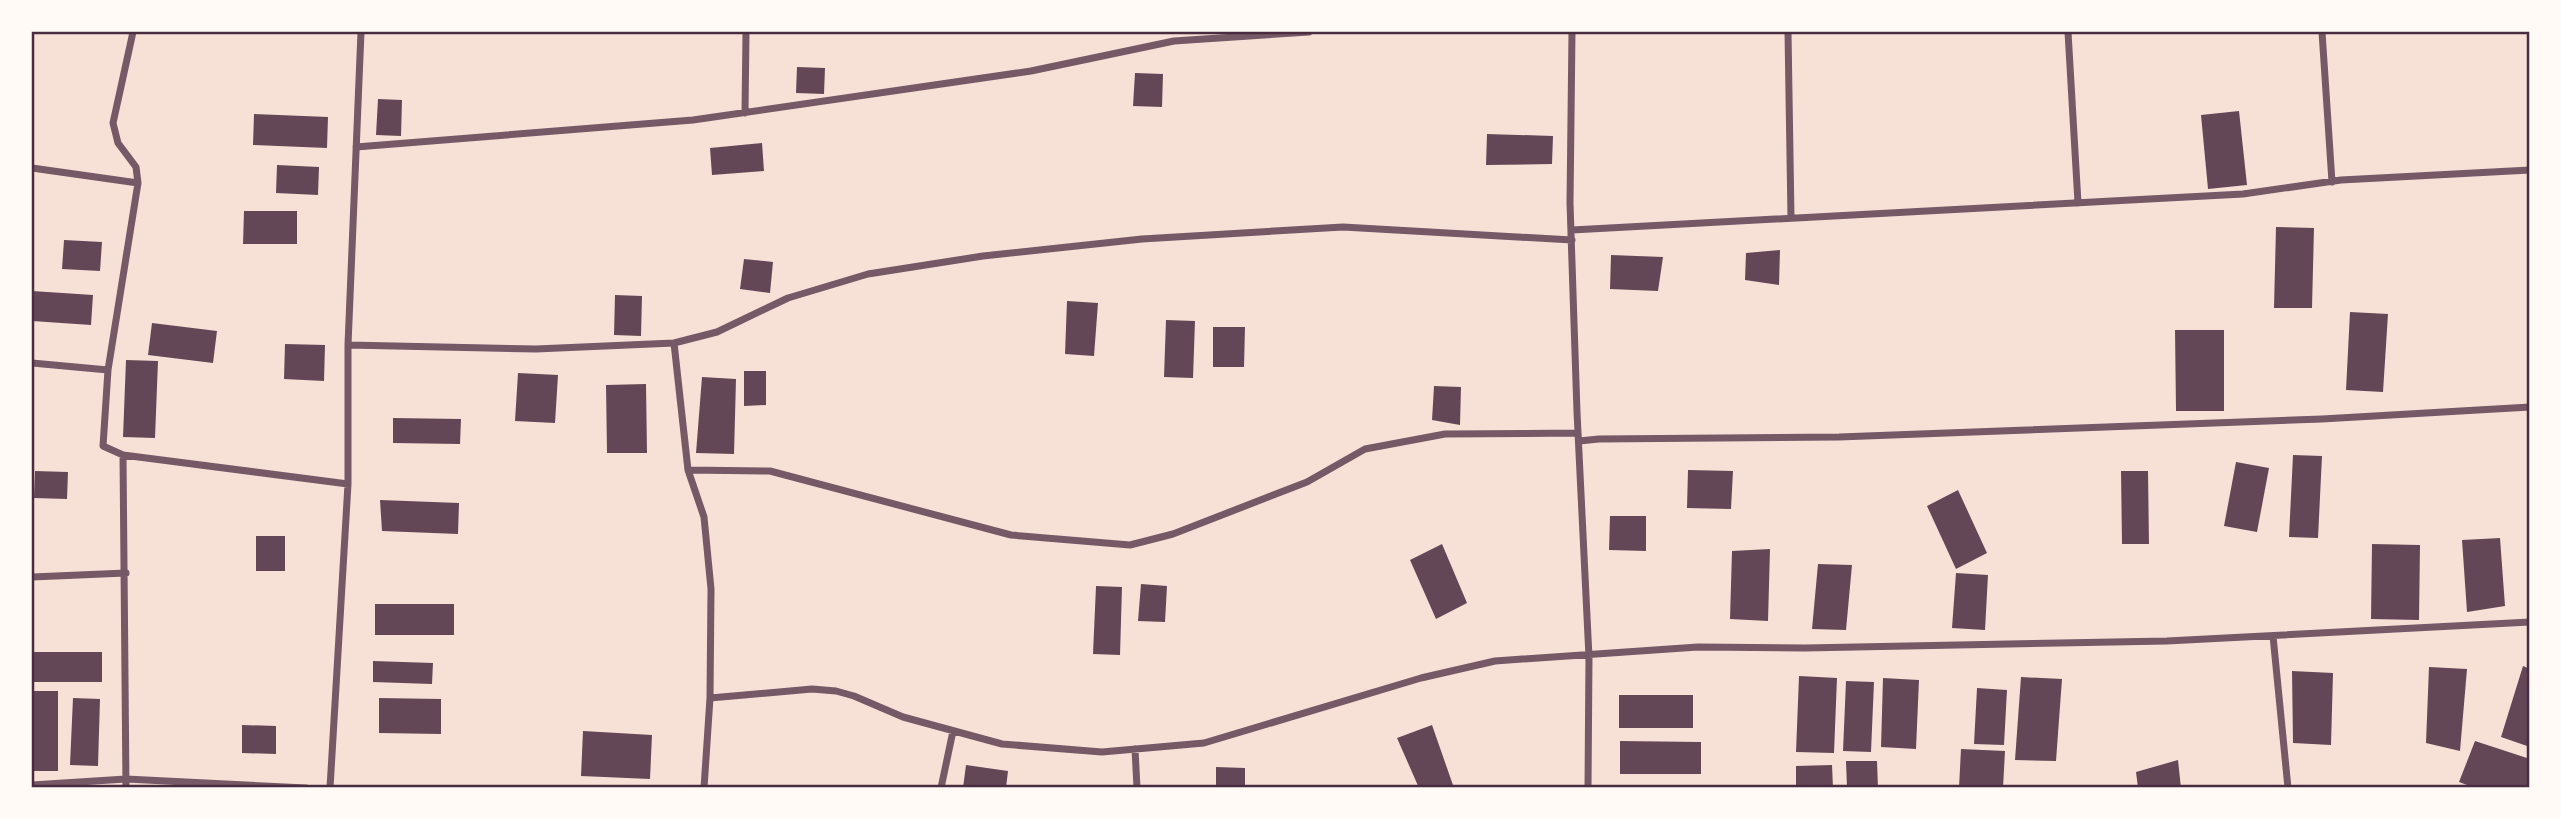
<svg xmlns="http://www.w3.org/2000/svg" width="2561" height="819" font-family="Arial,sans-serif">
	<rect width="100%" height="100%" fill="#f7e1d7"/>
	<!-- building -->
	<path fill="#644757" d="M797,67L825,68L824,94L796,93Z
		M1135,73L1163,74L1162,107L1133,106Z
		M378,99L402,100L401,136L376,135Z
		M2239,111L2247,185L2208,189L2201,115Z
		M254,114L328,117L327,148L253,145Z
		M1487,134L1553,136L1552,164L1486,165Z
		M762,143L764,171L712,175L710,148Z
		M277,165L319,167L318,195L276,193Z
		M244,211H297V244H243Z
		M2276,227L2314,228L2312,308H2274Z
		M64,240L102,242L100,271L62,269Z
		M1780,250L1779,285L1745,280L1746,253Z
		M1611,255L1663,257L1658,291L1610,289Z
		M744,259L773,262L770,293L740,289Z
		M32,291L93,295L91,325L32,321Z
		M615,295L642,296L641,336L614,335Z
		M1067,301L1098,303L1094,356L1065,354Z
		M2350,312L2388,314L2383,392L2346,390Z
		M1166,320L1195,321L1193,378L1164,377Z
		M152,323L217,331L213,363L148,355Z
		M1213,327H1245L1244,367H1213Z
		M2175,330H2224V411H2176Z
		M285,344L325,345L324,381L284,379Z
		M126,360L158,361L155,438L123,437Z
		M744,371H766V405L744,406Z
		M518,373L558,375L555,423L515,421Z
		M702,377L736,379L734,454L696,453Z
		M646,384L647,453H607L606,385Z
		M1434,386L1461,387L1460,425L1432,420Z
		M393,418L461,419L460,444L393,443Z
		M2293,455L2322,456L2318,538L2289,537Z
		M2236,462L2269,468L2257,532L2224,526Z
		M1688,470L1733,471L1731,509L1687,508Z
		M35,471L68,472L67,499L34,498Z
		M2121,471H2148L2149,544H2122Z
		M1958,490L1987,553L1956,569L1927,506Z
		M380,500L459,503L458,534L382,531Z
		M1610,516H1646V551L1609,550Z
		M256,536H285V571H256Z
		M2500,538L2505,606L2467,612L2462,540Z
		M1442,544L1467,603L1436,619L1410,560Z
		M2372,544L2420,545L2419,620L2371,619Z
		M1770,549L1768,621L1730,619L1732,551Z
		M1818,564L1852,565L1846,630L1812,629Z
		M1956,573L1988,575L1985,630L1952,628Z
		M1141,584L1167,586L1165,622L1138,621Z
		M1096,586L1122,587L1120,655L1093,654Z
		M375,604H454V635H375Z
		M32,652H102V682H32Z
		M373,661L433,663L432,684L373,682Z
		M2523,666L2530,669V747L2501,737Z
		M2429,667L2467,669L2460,751L2426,743Z
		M2292,671L2333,673L2331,745L2293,743Z
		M1799,676L1837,678L1834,753L1796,752Z
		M2021,677L2062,679L2056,761L2015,760Z
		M1883,678L1919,680L1916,749L1881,747Z
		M1846,681L1874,682L1871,752L1843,751Z
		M1977,688L2007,690L2004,745L1974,744Z
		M32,691H58V771H32Z
		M1619,695H1693V728H1619Z
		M73,698L100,699L98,766L70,765Z
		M379,698L441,699V734L379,733Z
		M242,725L276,726V754L242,753Z
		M1432,725L1454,788H1419L1397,738Z
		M583,731L652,735L650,779L581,776Z
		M1620,741L1701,742V774H1620Z
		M2475,741L2530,759V788H2475L2459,782Z
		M1961,749L2005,751L2003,788H1959Z
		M2178,760L2181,788H2138L2136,772Z
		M1846,761H1877L1878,788H1847Z
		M966,765L1008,771L1006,788H963Z
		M1832,765L1833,788H1796V766Z
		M1216,767L1245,768V788H1216Z"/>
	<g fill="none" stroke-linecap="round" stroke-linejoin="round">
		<!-- minor -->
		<path stroke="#755966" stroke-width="7" d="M1572,32L1570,203L1577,412L1589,657L1588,788
			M1788,32L1791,218
			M2068,32L2078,203
			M2322,32L2332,182
			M745,113L746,32
			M356,147L693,120L1031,71L1174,41L1309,32
			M32,168L138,183
			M1572,230L2243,194L2341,180L2530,170
			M674,343L688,470L704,517L711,589L710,698L704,788
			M348,345L536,349L674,343L717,332L788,298L868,274L983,256L1142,239L1343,227L1572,240
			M32,363L108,370L103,446L123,455L348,484
			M108,370L138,183L136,167L118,143L113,123L133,32
			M1579,441L1599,439L1839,437L2322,419L2530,407
			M123,455L126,788
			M688,470L770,471L1011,535L1130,545L1173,534L1307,482L1365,449L1445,434L1578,433
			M32,577L126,573
			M2273,636L2288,788
			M710,698L812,689L836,691L854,696L903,717L1002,744L1102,752L1204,743L1421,678L1495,661L1698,647L1805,648L2167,641L2530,622
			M1135,749L1137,788
			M32,785L126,779L306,788
			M330,788L348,484V345L361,32
			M941,788L953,731"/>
	</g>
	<!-- border -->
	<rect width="2561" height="819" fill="none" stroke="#fffaf5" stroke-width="66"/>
	<rect x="33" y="33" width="2495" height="753" fill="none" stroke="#4a2c40" stroke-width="2.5"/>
</svg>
